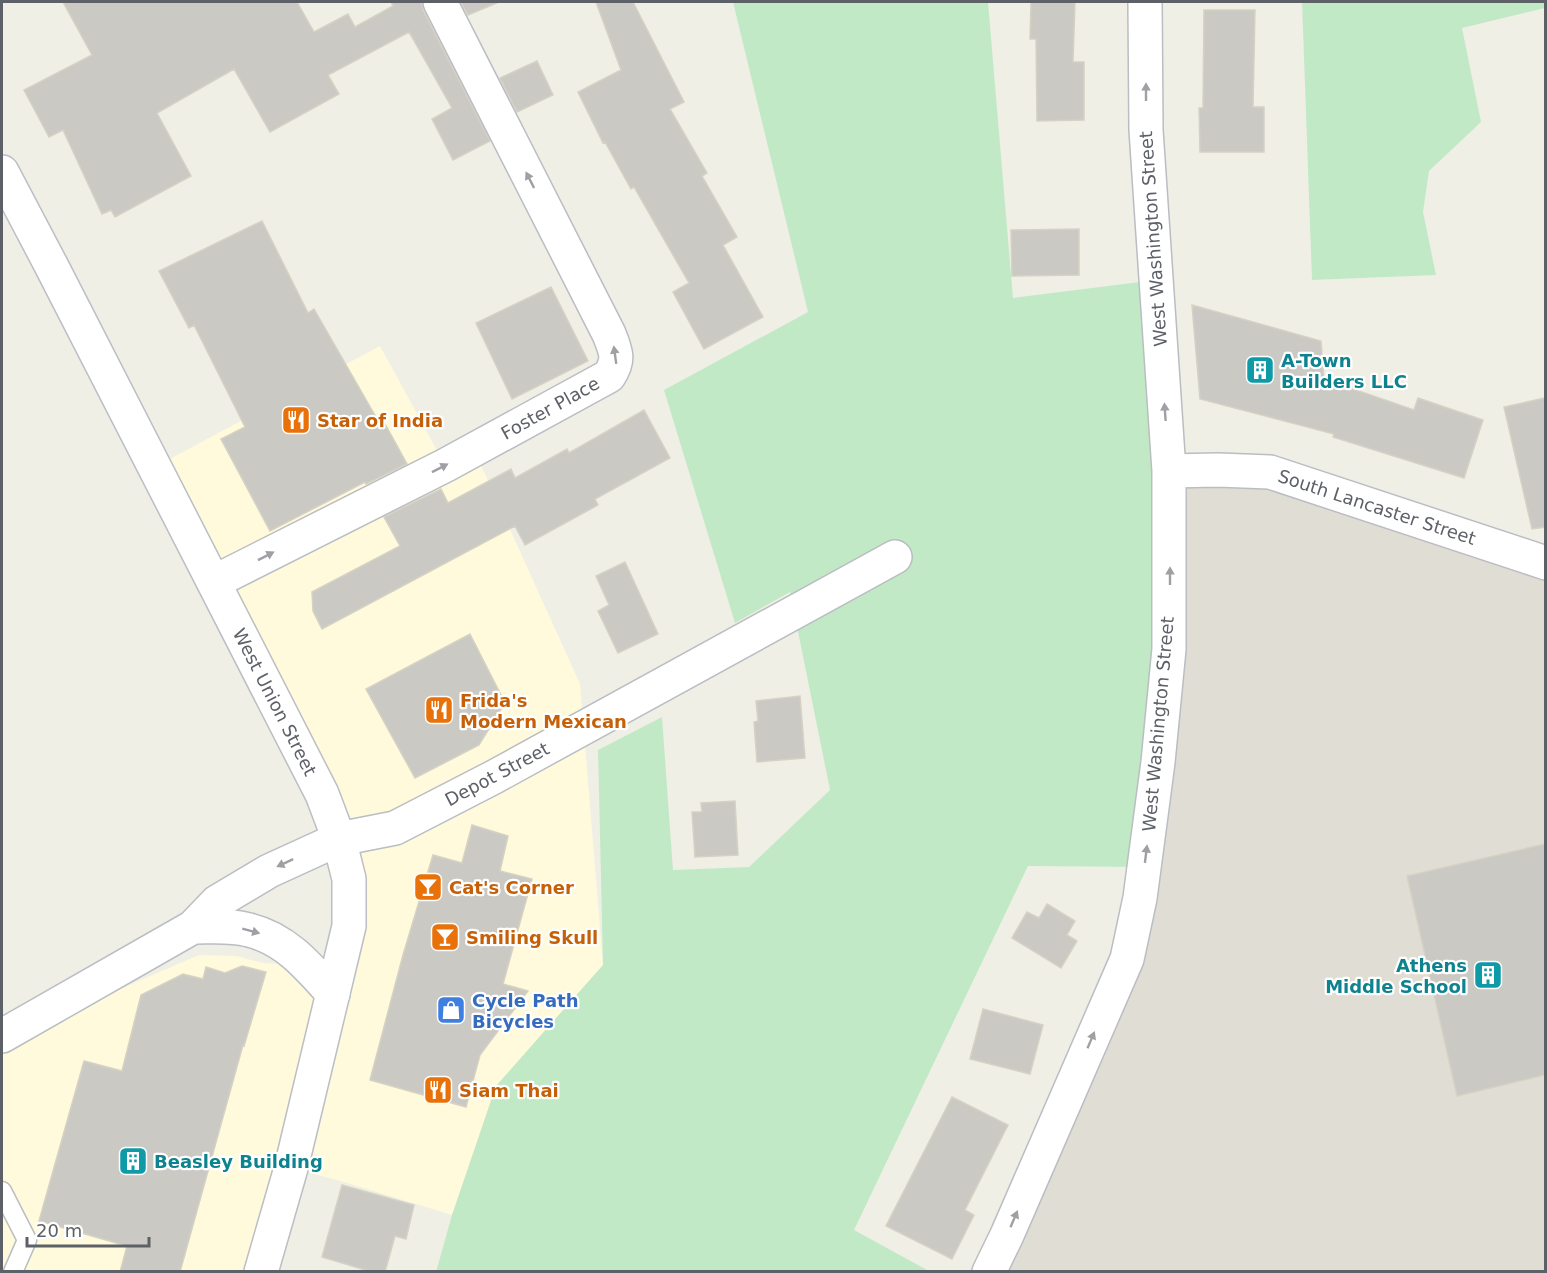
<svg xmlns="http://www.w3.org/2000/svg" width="1547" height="1273" font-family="'DejaVu Sans',sans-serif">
	<rect width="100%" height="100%" fill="#f0efe6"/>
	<!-- commercial -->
	<path fill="#fffadc" d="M380,346L445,465L474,450L580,684L603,965L496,1086L452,1215L341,1181L295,1169L255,1271H2V1040L199,955L236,956L263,963L329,967L339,839L155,467Z"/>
	<!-- education -->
	<path fill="#e0ded4" d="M1217,470L1545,563V1271L989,1272L1127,959L1169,471Z"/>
	<!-- green -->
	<path fill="#c2e9c6" d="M733,2H988L1013,298L1156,280L1169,471L1144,867L1028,866L854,1230L929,1271L436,1272L452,1215L496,1086L603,965L598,750L662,717L673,870L749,867L830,790L790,592L735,623L664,390L808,312Z
		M1302,2H1545V8L1462,28L1481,122L1429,171L1423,212L1436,275L1312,280Z"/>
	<!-- building -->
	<path fill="#cbc9c3" stroke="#d5d2c4" stroke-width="1.5" d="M63,2H297L314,32L348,14L355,27L393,6L391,2H421L423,10L490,141L453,160L432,119L452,108L409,32L328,75L339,94L270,132L234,69L157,113L191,176L115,217L111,210L102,214L63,130L49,137L24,90L92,55Z
		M461,2H499L468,15Z
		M596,2H633L684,102L670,109L707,173L702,176L737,237L723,245L763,317L704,349L673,292L689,283L634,187L631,189L605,142L603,143L578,92L621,70Z
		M1031,2H1075L1073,62H1084V120L1037,121L1036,39H1030Z
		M1204,10H1255L1253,107H1264V152H1200L1199,108H1203Z
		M537,61L553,95L517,112L500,78Z
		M262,221L308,313L314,309L380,424L384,422L407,464L366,484L365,482L270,531L221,439L245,427L194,325L189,328L159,271Z
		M1079,229V275L1012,276L1011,230Z
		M551,287L588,361L512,399L476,323Z
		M1192,305L1321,341L1324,379L1414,410L1418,398L1483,420L1464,478L1333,437L1334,434L1200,399Z
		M1545,398V527L1532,529L1504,407Z
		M644,410L670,458L595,499L598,505L525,545L515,526L322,629L313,611L312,592L400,546L384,517L441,489L448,503L511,469L515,478L567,449L569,453Z
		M625,562L658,634L618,653L598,611L609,605L596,576Z
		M470,634L505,703L479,745L415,778L366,689Z
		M800,696L805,758L757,762L754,722L758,721L756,701Z
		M735,801L738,855L695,857L692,812H702L701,803Z
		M472,825L508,836L500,871L532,879L503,984L528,991L480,1055L466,1107L370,1080L403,955L433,855L462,863Z
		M1545,844V1075L1457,1096L1407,876Z
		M1047,904L1075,921L1067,935L1077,941L1061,968L1012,938L1027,912L1039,918Z
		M242,966L266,972L244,1046L243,1045L180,1272H120L127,1246L39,1221L84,1061L122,1071L141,995L183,974L203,979L206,967L225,973Z
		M983,1009L1043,1025L1030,1074L970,1059Z
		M952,1097L1008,1125L965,1210L974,1215L952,1259L886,1226Z
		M342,1185L414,1205L406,1239L395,1236L385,1272H372L322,1257Z"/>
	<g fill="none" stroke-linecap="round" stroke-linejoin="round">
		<!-- lane casing -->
		<g stroke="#babdc2" stroke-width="21">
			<path id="lane" d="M2,1191L27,1240L13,1272"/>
		</g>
		<!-- street casing -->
		<g stroke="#babdc2" stroke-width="36">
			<path id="street" d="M1169,471L1218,470L1270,472L1546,563
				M214,582L446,465L609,376C620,359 616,352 609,334L440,2
				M193,927C211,927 231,925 249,930C286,939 309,967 333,994
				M2,1036L193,927L217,902L269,871L339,839L395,828L494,777L895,557
				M989,1272L1007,1235L1127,959L1140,898L1158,762L1169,649V471L1146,130L1145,2"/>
		</g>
		<!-- secondary casing -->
		<g stroke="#bbbec4" stroke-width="36">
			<path id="secondary" d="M2,172L52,267L322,794L339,839L349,879V926L291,1168L261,1272"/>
		</g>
		<!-- lane -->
		<use href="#lane" stroke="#fff" stroke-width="18"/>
		<!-- street -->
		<use href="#street" stroke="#fff" stroke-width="33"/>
		<!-- secondary -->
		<use href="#secondary" stroke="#fff" stroke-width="33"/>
	</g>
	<!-- one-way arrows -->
	<defs><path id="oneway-solid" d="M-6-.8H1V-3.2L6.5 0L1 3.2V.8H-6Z" transform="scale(1.5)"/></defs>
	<g fill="#9ea0a4">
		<use href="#oneway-solid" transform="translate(1146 92) rotate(-90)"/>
		<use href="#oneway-solid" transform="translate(530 180) rotate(-117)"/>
		<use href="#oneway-solid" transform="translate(615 355) rotate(-98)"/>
		<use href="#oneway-solid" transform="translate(1165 412) rotate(-94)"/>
		<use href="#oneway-solid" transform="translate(440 468) rotate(-27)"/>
		<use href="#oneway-solid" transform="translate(266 556) rotate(-27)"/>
		<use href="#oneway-solid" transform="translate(1170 576) rotate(-90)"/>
		<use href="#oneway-solid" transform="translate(1146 854) rotate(-83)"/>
		<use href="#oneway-solid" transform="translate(285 863) rotate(155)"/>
		<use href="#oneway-solid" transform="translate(251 931) rotate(15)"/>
		<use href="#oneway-solid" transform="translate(1091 1040) rotate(-67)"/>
		<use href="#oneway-solid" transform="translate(1014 1219) rotate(-67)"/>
	</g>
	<!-- icons -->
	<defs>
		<g id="building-square" transform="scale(1.5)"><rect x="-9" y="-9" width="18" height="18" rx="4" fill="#0f9aa8" stroke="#fff"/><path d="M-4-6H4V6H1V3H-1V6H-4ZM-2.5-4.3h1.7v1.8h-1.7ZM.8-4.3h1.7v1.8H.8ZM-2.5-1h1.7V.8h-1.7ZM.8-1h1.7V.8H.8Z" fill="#fff"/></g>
		<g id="restaurant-square" transform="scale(1.5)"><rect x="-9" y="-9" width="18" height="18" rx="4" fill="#e8710a" stroke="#fff"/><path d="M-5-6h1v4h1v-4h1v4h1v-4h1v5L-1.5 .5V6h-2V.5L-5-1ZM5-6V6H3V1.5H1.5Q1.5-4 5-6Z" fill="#fff"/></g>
		<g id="bar-square" transform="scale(1.5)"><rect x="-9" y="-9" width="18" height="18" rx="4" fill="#e8710a" stroke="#fff"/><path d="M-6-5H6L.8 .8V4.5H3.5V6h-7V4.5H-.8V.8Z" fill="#fff"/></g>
		<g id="shop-square" transform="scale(1.5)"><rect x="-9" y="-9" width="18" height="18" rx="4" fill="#3f7fe0" stroke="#fff"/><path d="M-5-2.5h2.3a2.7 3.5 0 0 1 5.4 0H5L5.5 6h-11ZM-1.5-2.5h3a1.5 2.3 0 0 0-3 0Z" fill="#fff"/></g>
	</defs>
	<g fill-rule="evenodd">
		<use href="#building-square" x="1260" y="370"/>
		<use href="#restaurant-square" x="296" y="420"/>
		<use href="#restaurant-square" x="439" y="710"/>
		<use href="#bar-square" x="428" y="887"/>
		<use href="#bar-square" x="445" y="937"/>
		<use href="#building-square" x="1488" y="975"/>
		<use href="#shop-square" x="451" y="1010"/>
		<use href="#restaurant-square" x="438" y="1090"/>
		<use href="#building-square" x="133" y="1161"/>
	</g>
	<g text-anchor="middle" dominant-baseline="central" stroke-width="4.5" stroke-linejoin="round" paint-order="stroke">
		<!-- street labels -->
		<g font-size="18" fill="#5d6167" stroke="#fff">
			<text transform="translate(1153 239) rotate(-94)">West Washington Street</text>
			<text transform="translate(550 408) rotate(-29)">Foster Place</text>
			<text transform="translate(1377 507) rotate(18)">South Lancaster Street</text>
			<text transform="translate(275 702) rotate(63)">West Union Street</text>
			<text transform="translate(1158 724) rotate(-85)">West Washington Street</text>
			<text transform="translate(497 774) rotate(-28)">Depot Street</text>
		</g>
		<!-- culture labels -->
		<g font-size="18" font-weight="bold" fill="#0d838f" stroke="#fff" text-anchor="start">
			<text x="1281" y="360">A-Town<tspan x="1281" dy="21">Builders LLC</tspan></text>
			<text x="1467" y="965" text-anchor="end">Athens<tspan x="1467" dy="21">Middle School</tspan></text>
			<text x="154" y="1161">Beasley Building</text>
		</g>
		<!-- food labels -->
		<g font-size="18" font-weight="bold" fill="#c56008" stroke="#fff" text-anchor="start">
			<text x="317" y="420">Star of India</text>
			<text x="460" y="700">Frida's<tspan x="460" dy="21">Modern Mexican</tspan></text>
			<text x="449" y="887">Cat's Corner</text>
			<text x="466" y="937">Smiling Skull</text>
			<text x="459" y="1090">Siam Thai</text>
		</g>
		<!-- shop labels -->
		<g font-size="18" font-weight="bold" fill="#366cbe" stroke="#fff" text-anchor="start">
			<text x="472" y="1000">Cycle Path<tspan x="472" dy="21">Bicycles</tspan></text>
		</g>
	</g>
	<!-- border -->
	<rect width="1547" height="1273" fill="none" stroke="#5d6167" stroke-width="6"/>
	<!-- scale -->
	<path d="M27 1237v9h122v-9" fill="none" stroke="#5d6167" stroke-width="3"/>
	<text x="36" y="1237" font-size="18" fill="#5d6167" stroke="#ffffff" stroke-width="4.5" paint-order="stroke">20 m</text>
</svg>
